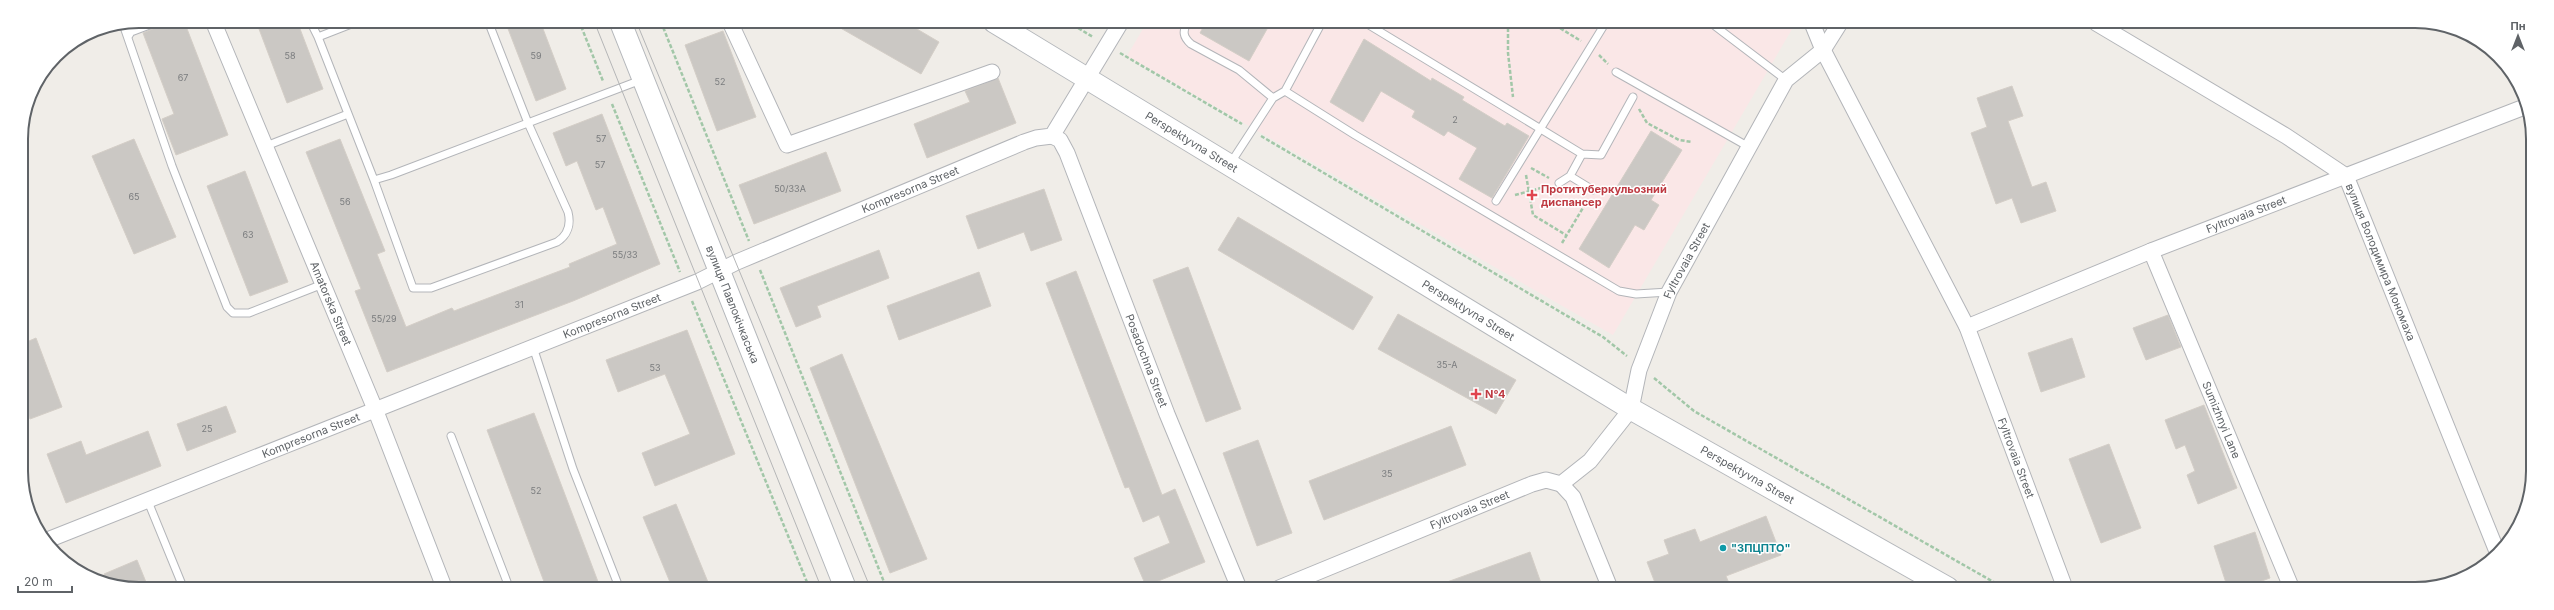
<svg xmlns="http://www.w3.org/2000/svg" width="2554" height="610" font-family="Inter,sans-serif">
	<rect width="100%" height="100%" fill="#f0ede8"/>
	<!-- medical -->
	<path fill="#fae7e7" d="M1147,22L1794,23L1795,24L1613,335L1127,56Z"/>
	<!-- building -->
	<path fill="#cbc8c4" stroke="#d4cec7" d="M165,21H184L228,135L176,155L162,119L174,114L143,33L162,25Z
		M256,21H297L323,89L287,103Z
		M505,21H540L566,89L536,101Z
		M830,22H905L939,42L921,74Z
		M1206,22H1271L1249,61L1200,33Z
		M723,31L756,117L717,131L685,45Z
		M1364,39L1431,81L1432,78L1464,97L1462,100L1505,126L1507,123L1529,136L1492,198L1459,179L1477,148L1448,131L1444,136L1412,117L1415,111L1381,91L1363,122L1330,102Z
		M998,78L1016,123L927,158L914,124L970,102L965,91Z
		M2012,86L2023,116L2008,121L2032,187L2046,182L2056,211L2021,223L2012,198L1996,204L1971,133L1987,127L1977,98Z
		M602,114L660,264L573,301L387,372L355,291L361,289L306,152L340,139L385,251L377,254L406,327L452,308L454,311L570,267L569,264L617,244L603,207L596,210L577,161L566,166L553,133Z
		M1651,131L1682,150L1651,200L1659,205L1644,230L1635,225L1609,268L1579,249Z
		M134,139L176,237L134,254L92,156Z
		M826,152L841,191L754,224L739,185Z
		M245,171L288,282L250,296L207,186Z
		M1044,189L1062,240L1031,251L1024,232L978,249L966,216Z
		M1238,217L1373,297L1353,330L1218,250Z
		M879,250L889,278L817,306L821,317L796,327L780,288Z
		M1188,267L1241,409L1206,422L1153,280Z
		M1076,271L1162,495L1175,489L1205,562L1146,586L1134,558L1170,543L1159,515L1143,522L1129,487L1125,488L1046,283Z
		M979,272L991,306L899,340L887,306Z
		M1398,314L1516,380L1496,414L1378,349Z
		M2168,315L2181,347L2146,360L2133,328Z
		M687,330L735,454L655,486L642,453L690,434L665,374L618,392L606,360Z
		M36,338L62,407L30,419L23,400L22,344Z
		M2072,338L2085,377L2041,392L2028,353Z
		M842,354L927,559L890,573L810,368Z
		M2204,405L2237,488L2198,504L2187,475L2195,471L2185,445L2176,449L2165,420Z
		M226,406L236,432L187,451L177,424Z
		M534,413L586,550L600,587H546L487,430Z
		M1451,426L1466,465L1324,520L1309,481Z
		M148,431L161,466L66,503L47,454L81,441L86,455Z
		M1258,440L1292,533L1257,546L1223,453Z
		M2109,444L2141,528L2101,543L2069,459Z
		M676,504L710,587H672L643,517Z
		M1766,516L1781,555L1726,576L1731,588H1657L1647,562L1669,554L1664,540L1695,529L1700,542Z
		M2255,532L2270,578L2239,589H2228L2214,546Z
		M1530,552L1541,583L1528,588H1437L1436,586Z
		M137,560L148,587H116L108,584L104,574Z"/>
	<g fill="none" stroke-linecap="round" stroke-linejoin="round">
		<!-- lane casing -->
		<g stroke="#b3b5b9" stroke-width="9">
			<path id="lane" d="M310,21L318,37
				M359,21L318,37L374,180
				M488,21L528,123L568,212C571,224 568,235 557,242L431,288H413L374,180L391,175L641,80
				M1188,22C1182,31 1183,37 1191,44L1239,70L1273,98
				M1364,22L1582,154L1601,155L1633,97
				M1711,23L1786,80
				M123,24L172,166L227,307L233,313H249L323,284
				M128,37L131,32L160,21
				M1616,72L1749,147
				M1285,91L1322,22
				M266,146L348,114
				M1230,164L1273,98L1285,91L1355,135L1619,291L1636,294L1669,292
				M1570,176L1593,190
				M1559,183L1570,176L1582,154
				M1496,201L1606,22
				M533,347L573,469L619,587
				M451,436L509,587
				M147,499L183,587"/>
		</g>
		<!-- street casing -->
		<g stroke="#b3b5b9" stroke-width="17">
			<g id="street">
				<path id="s1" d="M213,21L375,409L444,587"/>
				<path d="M730,22L787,145L992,72"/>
				<path d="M1812,23L1823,50"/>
				<path id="s2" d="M2096,23L2286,136L2346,176L2498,554"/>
				<path d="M1823,50L1840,23"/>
				<path id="s3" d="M1052,136L1060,140L1067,153L1167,414L1239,588"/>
				<path id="s4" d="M2151,251L2292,589"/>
				<path id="s5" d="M1967,327L2151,251L2527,106"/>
				<path d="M1561,484L1573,497L1610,588"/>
				<path id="s6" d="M45,541L697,282L737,262L1024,142L1036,138L1052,136L1121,22"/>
				<path id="s7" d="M1279,588L1532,484L1546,480L1561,484L1590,461L1631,409L1639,370L1669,292L1786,80L1823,50L1967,327L2065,588"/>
			</g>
		</g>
		<!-- secondary casing -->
		<g stroke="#b4b7bb" stroke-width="23">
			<g id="secondary">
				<path id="s8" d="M620,21L845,587"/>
				<path id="s9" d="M994,22L1631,409L1948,588"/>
			</g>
		</g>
		<!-- path -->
		<path stroke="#a2c7a8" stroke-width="2.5" stroke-dasharray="4 2" stroke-linecap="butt" d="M579,21L603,81
			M661,22L749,241
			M1068,22L1093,37
			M1508,22V53L1513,97
			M1550,22L1581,41
			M1120,53L1242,124
			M1599,55L1608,64
			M612,104L680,272
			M1639,109L1647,123L1679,140L1692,142
			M1261,136L1603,337L1627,356
			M1531,168L1549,178
			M1526,175L1533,215L1566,235
			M1515,195L1548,186
			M1562,243L1587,201
			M760,270L886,587
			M692,301L809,587
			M1654,378L1694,411L2004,588"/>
		<!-- lane -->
		<use href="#lane" stroke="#fff" stroke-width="7"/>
		<!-- street -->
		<use href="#street" stroke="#fff" stroke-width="15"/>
		<!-- secondary -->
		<use href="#secondary" stroke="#fff" stroke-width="21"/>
		<!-- tram -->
		<path stroke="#b5b6b7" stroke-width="1" d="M594,21L821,587
			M636,21L870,587"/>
	</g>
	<!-- markers -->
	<g fill="#e0444e" stroke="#fff" stroke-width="1.5">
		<path d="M1530 189h4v4h4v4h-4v4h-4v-4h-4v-4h4z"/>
		<path d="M1474 388h4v4h4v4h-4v4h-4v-4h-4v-4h4z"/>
	</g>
	<circle fill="#0f9aa8" stroke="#fff" stroke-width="1.5" cx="1723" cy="548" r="4"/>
	<g text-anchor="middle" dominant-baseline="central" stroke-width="3" stroke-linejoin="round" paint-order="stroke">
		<!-- number labels -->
		<g font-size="9" fill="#7a7c7e">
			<text x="290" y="55">58</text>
			<text x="536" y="55">59</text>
			<text x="183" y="77">67</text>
			<text x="720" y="81">52</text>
			<text x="1455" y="119">2</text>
			<text x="601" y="138">57</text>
			<text x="600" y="164">57</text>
			<text x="790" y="188">50/33А</text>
			<text x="134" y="196">65</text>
			<text x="345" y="201">56</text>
			<text x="248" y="234">63</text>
			<text x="625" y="254">55/33</text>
			<text x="519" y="304">31</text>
			<text x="384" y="318">55/29</text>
			<text x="1447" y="364">35-А</text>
			<text x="655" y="367">53</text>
			<text x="207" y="428">25</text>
			<text x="1387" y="473">35</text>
			<text x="536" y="490">52</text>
		</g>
		<!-- street labels -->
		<g font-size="11" fill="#5f6367" stroke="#fff">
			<text stroke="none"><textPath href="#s9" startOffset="231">Perspektyvna Street</textPath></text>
			<text stroke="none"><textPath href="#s6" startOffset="934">Kompresorna Street</textPath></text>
			<text stroke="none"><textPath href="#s5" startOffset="301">Fyltrovaia Street</textPath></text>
			<text stroke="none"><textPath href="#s7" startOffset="566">Fyltrovaia Street</textPath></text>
			<text stroke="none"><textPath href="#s2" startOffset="386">вулиця Володимира Мономаха</textPath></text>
			<text stroke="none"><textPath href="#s1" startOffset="306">Amatorska Street</textPath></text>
			<text stroke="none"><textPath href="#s8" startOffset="305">вулиця Павлокічкаська</textPath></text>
			<text stroke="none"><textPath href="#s9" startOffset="555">Perspektyvna Street</textPath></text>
			<text stroke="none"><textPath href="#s6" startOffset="610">Kompresorna Street</textPath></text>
			<text stroke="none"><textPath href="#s3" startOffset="246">Posadochna Street</textPath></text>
			<text stroke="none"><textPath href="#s4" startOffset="183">Sumizhnyi Lane</textPath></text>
			<text stroke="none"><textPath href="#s6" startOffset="286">Kompresorna Street</textPath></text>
			<text stroke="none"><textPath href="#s7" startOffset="1272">Fyltrovaia Street</textPath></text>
			<text stroke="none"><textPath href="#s9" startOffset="879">Perspektyvna Street</textPath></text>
			<text stroke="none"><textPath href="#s7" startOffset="206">Fyltrovaia Street</textPath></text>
		</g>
		<!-- health labels -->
		<g font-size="11" font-weight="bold" fill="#be3a42" stroke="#fff" text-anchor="start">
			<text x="1541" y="189">Протитуберкульозний<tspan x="1541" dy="13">диспансер</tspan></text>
			<text x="1485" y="394">N°4</text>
		</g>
		<!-- culture labels -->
		<g font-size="11" font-weight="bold" fill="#0d838f" stroke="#fff" text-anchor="start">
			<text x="1731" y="548">"ЗПЦПТО"</text>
		</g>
	</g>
	<!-- crop -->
	<path d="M0 0H2554V610H0ZM139 28H2415A111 111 0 0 1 2526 139V471A111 111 0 0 1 2415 582H139A111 111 0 0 1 28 471V139A111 111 0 0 1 139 28Z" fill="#fff" fill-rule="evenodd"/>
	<path fill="none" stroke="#5f6367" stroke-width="2" d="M139 28H2415A111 111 0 0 1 2526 139V471A111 111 0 0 1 2415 582H139A111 111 0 0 1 28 471V139A111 111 0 0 1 139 28Z"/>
	<!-- north arrow -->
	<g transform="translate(2518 36)" stroke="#ffffff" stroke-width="3" paint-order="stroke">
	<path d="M0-3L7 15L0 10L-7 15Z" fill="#5f6367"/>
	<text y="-6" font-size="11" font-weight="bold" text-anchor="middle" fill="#5f6367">Пн</text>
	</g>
	<!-- scale -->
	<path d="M18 586v6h54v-6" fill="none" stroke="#5f6367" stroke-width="2"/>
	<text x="24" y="586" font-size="12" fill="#5f6367" stroke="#ffffff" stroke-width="3" paint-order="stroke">20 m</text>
</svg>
